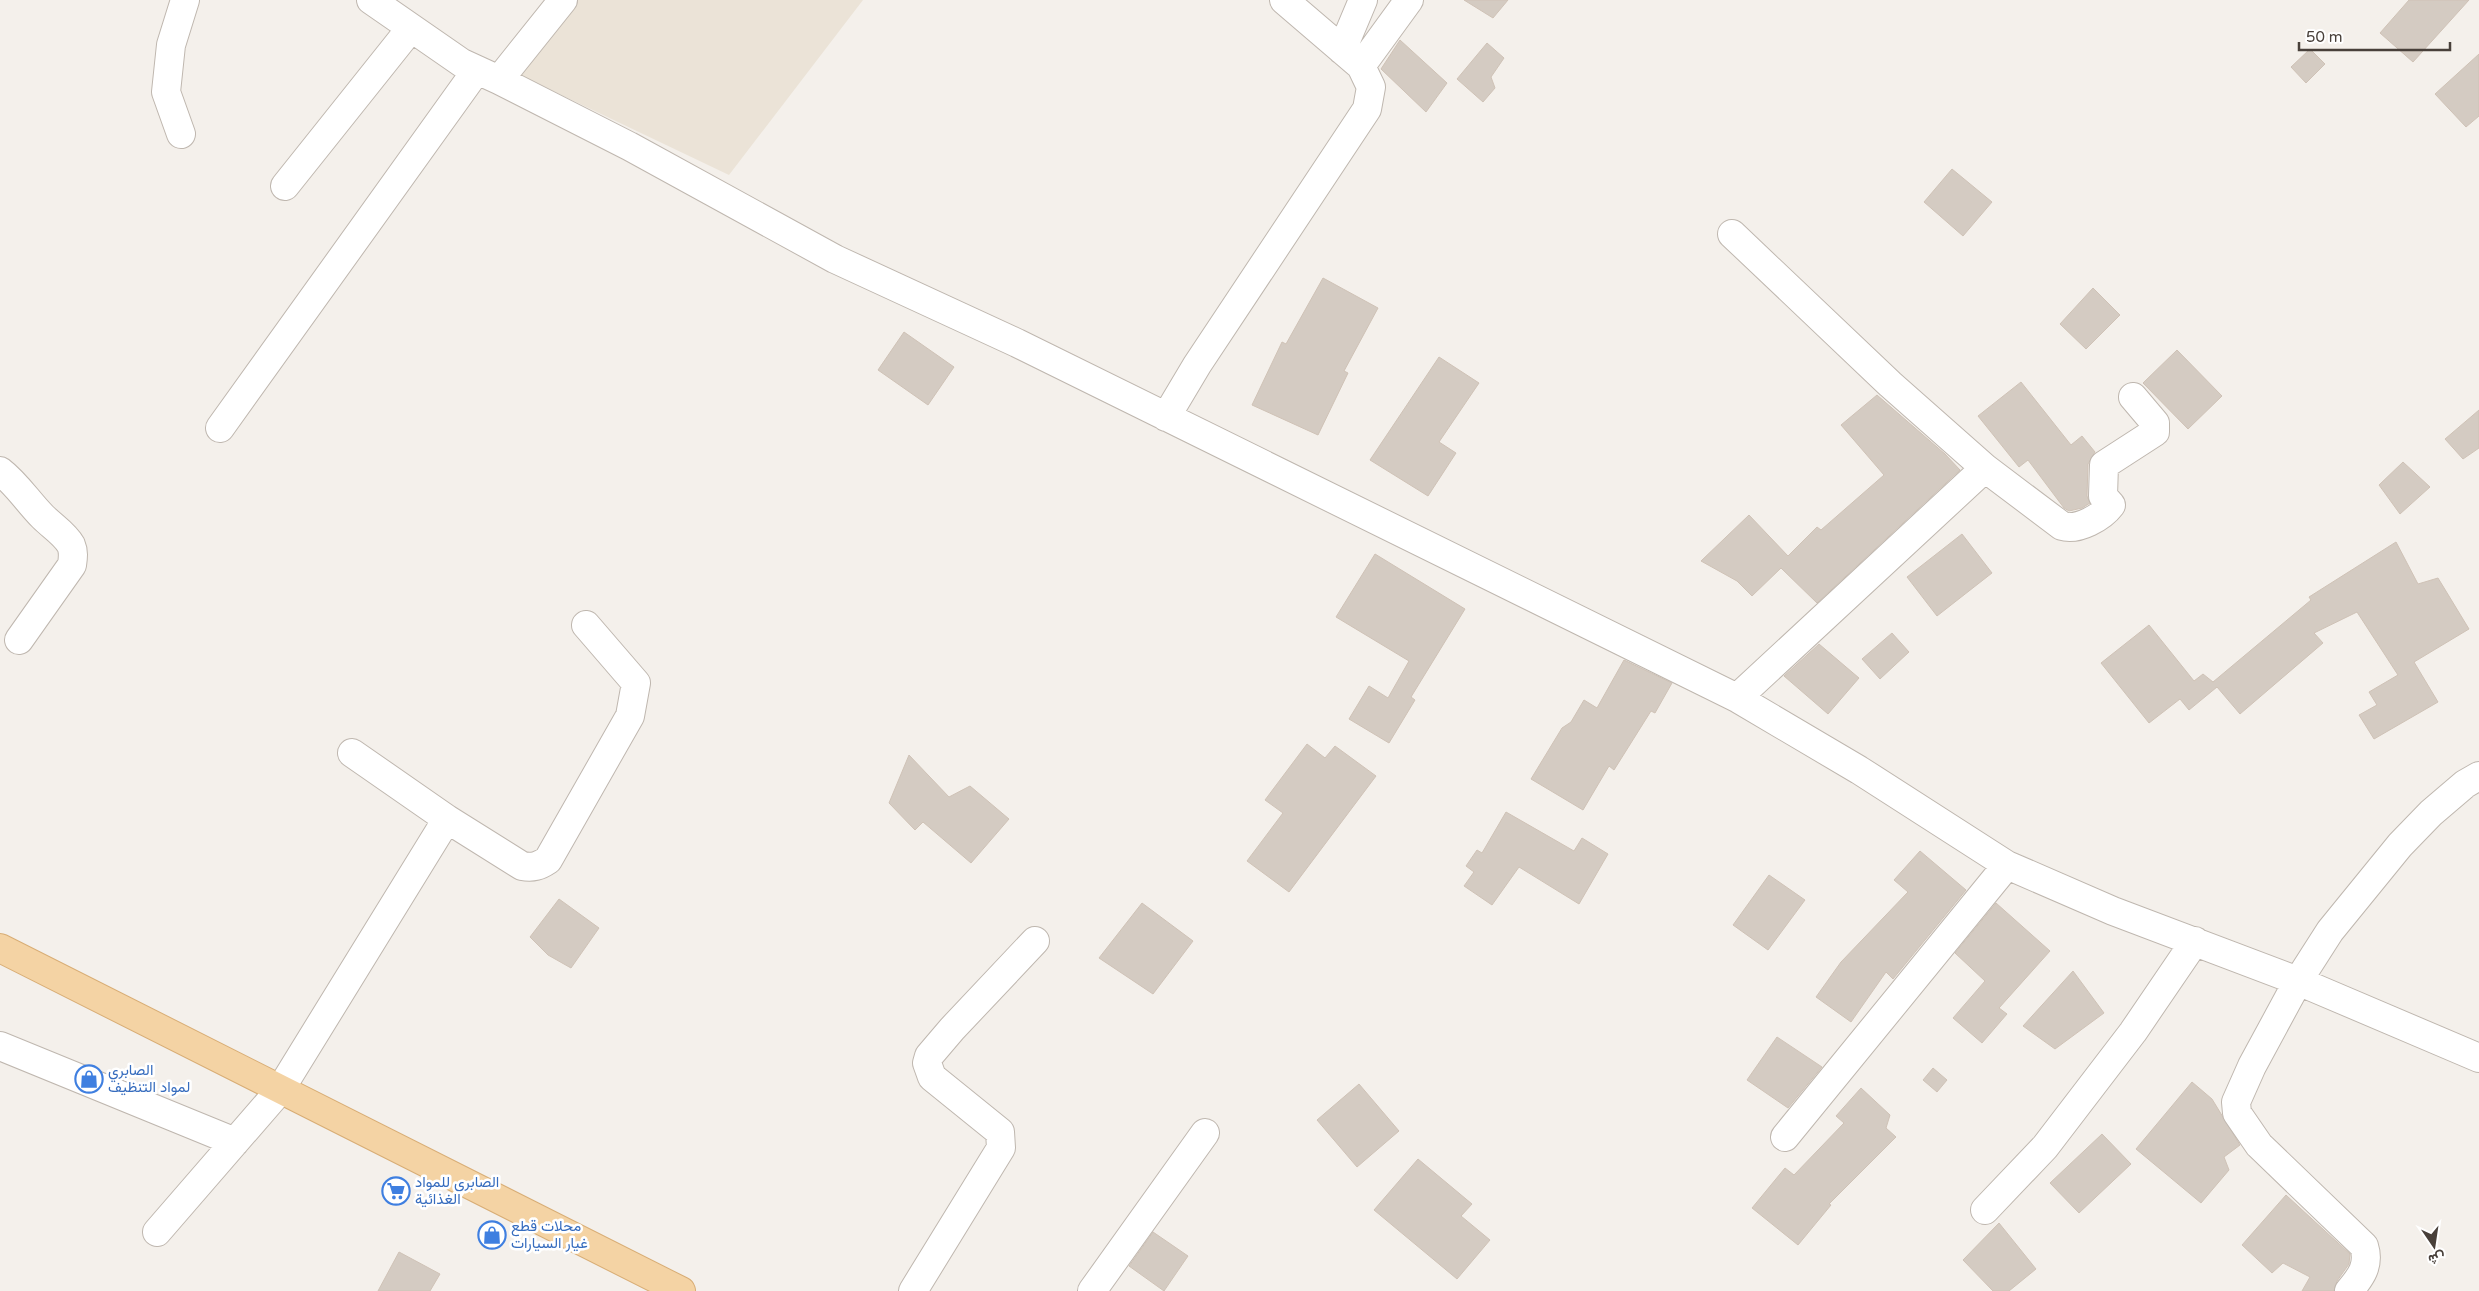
<svg xmlns="http://www.w3.org/2000/svg" width="2479" height="1291" font-family="'Varela Round',Vazirmatn,sans-serif">
	<rect width="100%" height="100%" fill="#f4f0eb"/>
	<!-- education -->
	<path fill="#ebe3d7" d="M566,0H863L729,175L513,72Z"/>
	<!-- building -->
	<path fill="#d4cbc2" stroke="#cfc2b6" d="M1464,0H1508L1493,18Z
		M2409,0H2469L2413,62L2380,33Z
		M1400,40L1447,83L1426,112L1381,69Z
		M1487,43L1504,58L1491,77L1495,88L1483,102L1457,79Z
		M2310,49L2325,64L2306,83L2291,67Z
		M2479,54V116L2466,127L2435,94Z
		M1952,169L1992,202L1963,236L1924,202Z
		M1323,278L1378,308L1344,371L1348,373L1318,435L1252,405L1282,342L1286,344Z
		M2093,288L2120,315L2086,349L2060,324Z
		M904,332L954,367L928,405L878,370Z
		M2177,350L2222,396L2188,429L2143,383Z
		M1439,357L1479,383L1439,442L1456,453L1428,496L1370,460Z
		M2021,382L2071,445L2082,436L2095,452L2088,464L2087,496L2090,503L2082,508L2069,511L2064,508L2028,460L2019,467L1978,416Z
		M1877,395L1945,454L1960,470L1817,603L1781,568L1752,596L1737,581L1701,561L1749,515L1788,556L1817,527L1821,530L1884,475L1841,425Z
		M2479,410V448L2463,459L2445,439Z
		M2403,462L2430,487L2400,514L2379,485Z
		M1962,534L1992,573L1937,616L1907,577Z
		M2396,542L2418,584L2438,578L2469,629L2414,662L2438,702L2374,739L2359,715L2377,705L2369,692L2398,675L2357,612L2314,633L2323,643L2240,714L2217,687L2189,710L2180,699L2149,723L2101,663L2149,625L2194,681L2203,674L2213,682L2311,600L2309,597Z
		M1375,554L1465,609L1411,697L1415,700L1389,743L1349,719L1369,686L1388,698L1409,661L1336,617Z
		M1892,633L1909,652L1880,679L1862,659Z
		M1819,644L1859,678L1828,714L1784,676Z
		M1624,660L1672,683L1655,713L1651,711L1614,770L1609,766L1583,810L1531,779L1562,728L1571,722L1584,700L1597,708Z
		M1307,744L1325,758L1335,746L1376,776L1289,892L1247,861L1283,813L1265,800Z
		M909,755L949,797L970,786L1009,819L971,863L923,822L915,830L889,803Z
		M1506,812L1574,851L1582,838L1608,854L1579,904L1519,867L1492,905L1464,886L1474,872L1466,866L1477,850L1482,853Z
		M1920,851L1966,890L1893,979L1886,972L1851,1022L1816,997L1841,962L1908,892L1894,880Z
		M1769,875L1805,900L1768,950L1733,925Z
		M559,899L599,928L571,968L548,955L530,937Z
		M1142,903L1193,941L1153,994L1099,958Z
		M1996,903L2050,951L1999,1008L2007,1014L1982,1043L1953,1018L1985,981L1955,953Z
		M2073,971L2104,1013L2055,1049L2023,1026Z
		M1777,1037L1822,1067L1788,1108L1747,1080Z
		M1933,1068L1947,1080L1937,1092L1923,1080Z
		M2192,1082L2212,1099L2240,1145L2224,1157L2229,1170L2201,1203L2136,1149Z
		M1359,1084L1399,1131L1357,1167L1317,1120Z
		M1861,1088L1890,1115L1886,1128L1896,1137L1829,1204L1831,1205L1798,1245L1752,1208L1785,1168L1794,1175L1844,1123L1836,1116Z
		M2102,1134L2131,1164L2079,1213L2050,1183Z
		M1418,1159L1472,1204L1461,1216L1490,1240L1457,1279L1374,1210Z
		M2286,1195L2350,1254L2349,1264L2337,1281L2334,1291H2302L2310,1277L2283,1263L2272,1273L2242,1245Z
		M1999,1223L2036,1269L2009,1291H1993L1963,1260Z
		M1153,1232L1188,1256L1164,1291L1129,1266Z
		M399,1252L440,1274L430,1291H378Z"/>
	<g fill="none" stroke-linecap="round" stroke-linejoin="round">
		<!-- minor casing -->
		<g stroke="#bfb7af" stroke-width="30">
			<path id="minor" d="M371,0L462,63L499,80L629,146L835,259L1017,343L1737,698L1859,770L2007,865L2113,911L2298,981L2479,1058
				M1342,50L1363,0
				M1361,66L1409,0
				M499,80L563,0
				M181,134L166,92L171,45L185,0
				M285,186L411,28
				M1732,234L1890,384L1985,468L2062,526C2078,531 2102,517 2111,505L2103,496L2104,465L2155,432V423L2133,397
				M1166,417L1197,365L1367,109L1371,87L1361,66L1284,0
				M220,428L476,71
				M0,471C17,484 28,502 43,517C52,526 65,534 71,545C74,552 73,558 72,565L19,640
				M1737,698L1985,468
				M352,753L447,819L522,866C533,868 539,866 548,860L630,716L636,683L586,625
				M0,1046L235,1142
				M1785,1137L2007,865
				M1985,1210L2045,1147L2133,1032L2195,941
				M157,1232L280,1090L447,819
				M913,1291L1001,1148L1000,1132L932,1077L927,1063L929,1056L952,1029L1035,941
				M1092,1291L1205,1133
				M2349,1291C2361,1277 2370,1265 2364,1246L2259,1145L2237,1113L2236,1102L2252,1066L2298,981L2330,931L2400,845L2431,813L2465,784L2479,776"/>
		</g>
		<!-- major casing -->
		<g stroke="#d8ad75" stroke-width="30">
			<path id="major" d="M0,948L681,1291"/>
		</g>
		<!-- minor -->
		<use href="#minor" stroke="#fff" stroke-width="28"/>
		<!-- major -->
		<use href="#major" stroke="#f4d3a4" stroke-width="28"/>
	</g>
	<!-- icons -->
	<defs>
		<g id="shop-ring" transform="scale(1.4375)"><circle r="9.5" fill="#fff" stroke="#3f7fe0" stroke-width="1.5"/><path d="M-5-2.5h2.3a2.7 3.5 0 0 1 5.4 0H5L5.5 6h-11ZM-1.5-2.5h3a1.5 2.3 0 0 0-3 0Z" fill="#3f7fe0"/></g>
		<g id="supermarket-ring" transform="scale(1.4375)"><circle r="9.5" fill="#fff" stroke="#3f7fe0" stroke-width="1.5"/><path d="M-6-5.5h2.5l.6 2H6L4.5 2H-2.5L-4.4-4H-6ZM-1.5 3.2a1.3 1.3 0 1 0 .1 0ZM3 3.2a1.3 1.3 0 1 0 .1 0Z" fill="#3f7fe0"/></g>
	</defs>
	<g fill-rule="evenodd">
		<use href="#shop-ring" x="89" y="1079"/>
		<use href="#supermarket-ring" x="396" y="1191"/>
		<use href="#shop-ring" x="492" y="1235"/>
	</g>
	<g text-anchor="middle" dominant-baseline="central" stroke-width="5" stroke-linejoin="round" paint-order="stroke">
		<!-- shop labels -->
		<g font-size="15" fill="#366cbe" stroke="#fff" text-anchor="start">
			<text x="108" y="1070">الصابري<tspan x="108" dy="17">لمواد التنظيف</tspan></text>
			<text x="415" y="1182">الصابري للمواد<tspan x="415" dy="17">الغذائية</tspan></text>
			<text x="511" y="1226">محلات قطع<tspan x="511" dy="17">غيار السيارات</tspan></text>
		</g>
	</g>
	<!-- north arrow -->
	<g transform="translate(2434 1246) rotate(167)" stroke="#ffffff" stroke-width="4" paint-order="stroke">
	<path d="M0-4L9 19L0 12L-9 19Z" fill="#48403a"/>
	<text y="-8" font-size="14" font-weight="bold" text-anchor="middle" fill="#48403a">ش</text>
	</g>
	<!-- scale -->
	<path d="M2299 42v8h151v-8" fill="none" stroke="#48403a" stroke-width="2.5"/>
	<text x="2306" y="42" font-size="15" fill="#48403a" stroke="#ffffff" stroke-width="4" paint-order="stroke">50 m</text>
</svg>
